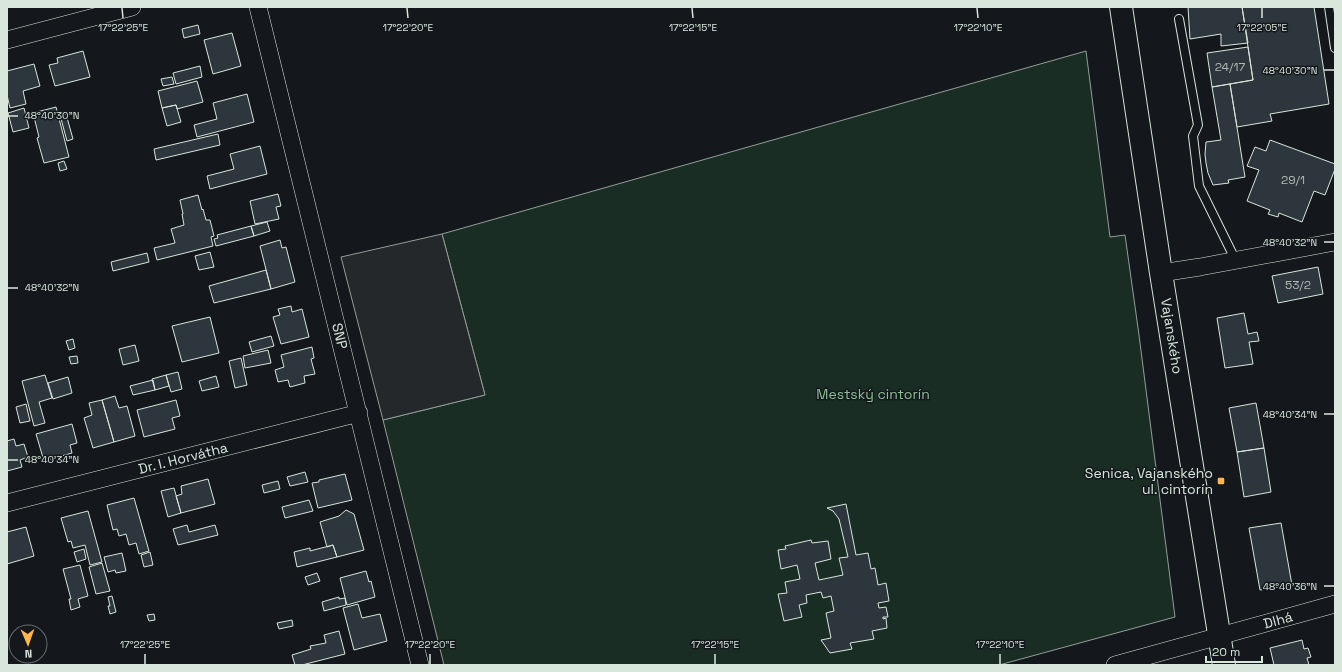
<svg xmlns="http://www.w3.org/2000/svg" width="1342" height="672" font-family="'Space Grotesk',sans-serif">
	<rect width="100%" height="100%" fill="#14181c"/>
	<!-- green -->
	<path fill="#1a2d24" stroke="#939e99" d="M1086,51L1110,237L1125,235L1139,335L1175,617L999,665H444L383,420L485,395L442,234Z"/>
	<!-- parking -->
	<path fill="#24282b" stroke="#939e99" d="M442,234L485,395L383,420L341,257Z"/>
	<!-- building -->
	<path fill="#2c363c" stroke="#d8e6dc" d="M1188,7H1242L1248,43L1221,46V34L1190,39Z
		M1242,7H1314L1329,104L1270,114L1272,121L1237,127L1230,84L1253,80Z
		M198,25L200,34L184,38L182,29Z
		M232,33L241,66L213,74L204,40Z
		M1248,47L1253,80L1212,87L1207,53Z
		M83,51L90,77L55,86L49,65L58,63L57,58Z
		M34,64L40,86L23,91L26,104L10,108L7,95V71Z
		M200,66L202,77L176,84L173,73Z
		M172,77L174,84L163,86L161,79Z
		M197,81L203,102L177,109L176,105L162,108L158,91Z
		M1230,84L1245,177L1228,180L1229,183L1213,185L1208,173L1206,163L1205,154L1206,142L1221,140L1212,87Z
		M247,94L254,122L197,137L194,125L217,119L213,103Z
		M176,105L181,122L167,126L162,108Z
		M56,107L69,157L44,163L37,138L39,137L33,113Z
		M24,108L29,128L13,132L8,113Z
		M66,114L73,139L67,141L60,115Z
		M218,134L220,145L156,160L154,149Z
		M1270,140L1335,164V169L1325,195L1314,191L1302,222L1279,213L1278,217L1268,214L1270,210L1247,201L1259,170L1247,166L1255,147L1266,151Z
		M260,146L267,174L210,189L207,176L234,169L230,154Z
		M64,161L67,169L60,171L58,163Z
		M278,194L281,206L276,207L279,219L255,224L250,201Z
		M198,195L202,210L203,209L206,220H210L214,236L211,237L213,246L157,260L154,248L175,243L171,229L184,225L182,214H183L180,200Z
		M267,222L270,231L254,236L251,226Z
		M251,226L254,236L216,246L214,239L218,238L217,235Z
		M280,240L282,248L286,247L295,282L271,289L260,246Z
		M210,252L214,267L199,270L195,256Z
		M147,253L149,262L113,271L111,262Z
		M1318,267L1323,294L1278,303L1272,276Z
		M266,270L271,289L214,303L209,286Z
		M291,306L292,312L302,309L309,337L281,344L273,317L280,315L278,309Z
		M1244,313L1248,334L1257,332L1259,341L1249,342L1253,364L1225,368L1217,318Z
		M210,317L219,353L182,362L172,326Z
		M271,336L274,346L252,352L249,342Z
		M73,339L75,348L69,350L66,341Z
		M135,345L139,361L123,365L119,349Z
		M312,347L314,358L311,359L315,374L304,376L305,383L290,387L288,380L278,382L275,370L284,367L281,355Z
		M268,350L271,363L245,368L243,356Z
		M77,356L78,363L71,364L69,357Z
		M241,358L247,385L235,388L229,361Z
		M178,372L182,389L171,392L166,375Z
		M45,375L52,398L39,402L45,423L34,426L22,381Z
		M166,375L169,386L155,390L152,379Z
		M216,376L219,387L202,391L199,381Z
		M68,377L72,393L53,399L48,383Z
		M153,380L155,390L133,395L130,386Z
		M115,396L119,408L127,406L135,436L114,442L102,400Z
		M102,400L114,442L93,448L84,418L92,415L89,403Z
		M176,400L180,416L172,418L175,429L144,437L137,410Z
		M1256,403L1264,448L1237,452L1229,408Z
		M26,404L30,421L20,423L16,407Z
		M72,424L77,443L70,445L72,453L44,461L36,434Z
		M14,439L16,446L24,444L28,457L20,460L22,467L7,471V441Z
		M1264,448L1271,492L1244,497L1237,452Z
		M305,472L308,482L290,486L287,477Z
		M345,474L352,500L318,508L312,483L319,482V480Z
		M208,479L215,504L181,513L176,496L182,494L181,486Z
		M278,481L280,489L264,493L262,485Z
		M174,488L181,513L168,517L161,491Z
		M134,498L149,551L139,554L136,543L129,545L126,534L119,536L117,529L113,530L107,505Z
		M309,500L313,511L285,518L282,507Z
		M846,504L856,555L868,553L871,569L875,568L878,585L886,583L889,601L878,603L879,608L886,607L888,617H883V619L886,618L887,628L872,631L874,639L850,643L852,649L830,653L821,640L831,638L826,613L834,611L831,596L823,598L821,592L806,595L807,603L799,605L802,617L784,621L778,594L787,593L785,582L800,579L797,565L781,569L778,550L786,549L785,546L811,540L812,543L828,541L831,559L815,563L819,580L843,575L839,558L848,557L839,519L833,511L827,508Z
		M346,510L354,514L364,550L337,557L333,545L327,547L320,522L339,516Z
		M88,511L102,562L90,565L85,545L73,548L71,541L68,542L61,518Z
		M1281,523L1292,585L1260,590L1249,528Z
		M187,525L189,532L215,525L218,535L178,545L173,529Z
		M26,527L34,556L7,564V532Z
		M333,545L337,557L297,567L294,552L310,548V551Z
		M84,549L86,559L77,562L74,552Z
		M150,552L153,565L144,567L141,555Z
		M122,553L126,571L116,573L115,570L108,572L104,557Z
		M102,563L110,591L96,594L89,567Z
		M80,565L88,596L78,599L80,607L71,610L69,599H71L63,569Z
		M366,571L369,582L371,581L375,597L347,605L340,578Z
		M317,573L320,581L308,585L305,577Z
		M112,596L116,612L110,614L108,606H110L108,597Z
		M339,597V599L345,598L346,605L324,611L322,602Z
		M358,604L362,618L380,614L387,641L354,650L343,608Z
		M154,614L155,620L149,621L147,615Z
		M292,620L293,626L279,629L277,623Z
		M339,631L345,654L302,665H295L292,655L311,649L310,646L326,643L324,635Z
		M1302,640L1304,649L1308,648L1311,657L1307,658L1309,665H1274L1270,648Z"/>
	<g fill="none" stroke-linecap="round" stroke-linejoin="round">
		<!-- service casing -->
		<g stroke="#d8e6dc" stroke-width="10">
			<path id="service" d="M1329,7L1335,48
				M1179,19L1198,125L1193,136L1199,186L1236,261"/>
		</g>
		<!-- minor casing -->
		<g stroke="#d8e6dc" stroke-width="18">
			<path id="minor" d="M258,7L420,665
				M7,40L132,7
				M1161,273L1200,267L1335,242
				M7,503L359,413
				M1115,665L1335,604"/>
		</g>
		<!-- primary casing -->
		<g stroke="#d8e6dc" stroke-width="24">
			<path id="primary" d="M1121,7L1161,273L1224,665"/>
		</g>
		<!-- service -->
		<use href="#service" stroke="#14181c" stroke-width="8"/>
		<!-- minor -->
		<use href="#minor" stroke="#14181c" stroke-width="17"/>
		<!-- primary -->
		<use href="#primary" stroke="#14181c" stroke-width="22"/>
	</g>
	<!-- ticks -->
	<path fill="none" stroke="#d8e6dc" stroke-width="1.5" d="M122,8L123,18M407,8L408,18M692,8L693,18M977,8L978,18M1262,8V18M1324,70H1334M8,116H18M1324,242H1334M8,288H18M1324,414H1334M8,460H18M1324,586H1334M145,654V664M430,654V664M715,654V664M1000,654V664"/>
	<!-- markers -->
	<rect fill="#ffb74d" stroke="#14181c" stroke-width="1.5" x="1217" y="477" width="8" height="8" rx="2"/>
	<g text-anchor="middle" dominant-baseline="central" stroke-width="3" stroke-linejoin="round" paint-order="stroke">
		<!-- number labels -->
		<g font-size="12" fill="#adbab4">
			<text x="1230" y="67">24/17</text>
			<text x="1293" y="180">29/1</text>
			<text x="1298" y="285">53/2</text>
		</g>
		<!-- street labels -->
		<g font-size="14" fill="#d8e6dc" stroke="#14181c">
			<text transform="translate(340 336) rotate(76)">SNP</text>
			<text transform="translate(1172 336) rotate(81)">Vajanského</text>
			<text transform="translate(183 458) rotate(-14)">Dr. I. Horvátha</text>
			<text transform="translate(1278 620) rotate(-15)">Dlhá</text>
		</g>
		<!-- park labels -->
		<g font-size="14" fill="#8ac095" stroke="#14181c">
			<text x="873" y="394">Mestský cintorín</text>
		</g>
		<!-- poi labels -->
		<g font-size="14" fill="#d8e6dc" stroke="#14181c" text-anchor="end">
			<text x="1213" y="473">Senica, Vajanského<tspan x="1213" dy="16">ul. cintorín</tspan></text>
		</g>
	</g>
	<g font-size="10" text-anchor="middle" fill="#d8e6dc" stroke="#14181c" stroke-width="3" stroke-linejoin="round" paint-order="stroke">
		<text x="123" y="31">17°22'25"E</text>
		<text x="408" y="31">17°22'20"E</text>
		<text x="693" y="31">17°22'15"E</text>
		<text x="978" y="31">17°22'10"E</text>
		<text x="1262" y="31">17°22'05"E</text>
		<text x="1290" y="74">48°40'30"N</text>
		<text x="52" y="119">48°40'30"N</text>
		<text x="1290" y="246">48°40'32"N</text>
		<text x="52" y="291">48°40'32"N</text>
		<text x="1290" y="418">48°40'34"N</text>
		<text x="52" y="463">48°40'34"N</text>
		<text x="1290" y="590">48°40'36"N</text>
		<text x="145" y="648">17°22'25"E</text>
		<text x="430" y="648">17°22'20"E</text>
		<text x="715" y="648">17°22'15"E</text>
		<text x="1000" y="648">17°22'10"E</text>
	</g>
	<!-- border -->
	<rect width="1342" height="672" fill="none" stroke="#d8e6dc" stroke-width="16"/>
	<!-- north arrow -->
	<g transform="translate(28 644) rotate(178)"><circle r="19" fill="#14181c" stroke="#626a69"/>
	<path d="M0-3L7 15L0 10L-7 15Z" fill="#ffb74d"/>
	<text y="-6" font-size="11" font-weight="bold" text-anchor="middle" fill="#d8e6dc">N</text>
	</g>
	<!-- scale -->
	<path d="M1206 656v6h56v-6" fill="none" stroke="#d8e6dc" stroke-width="2"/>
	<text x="1212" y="656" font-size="12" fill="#d8e6dc" stroke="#14181c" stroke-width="3" paint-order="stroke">20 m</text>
</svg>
